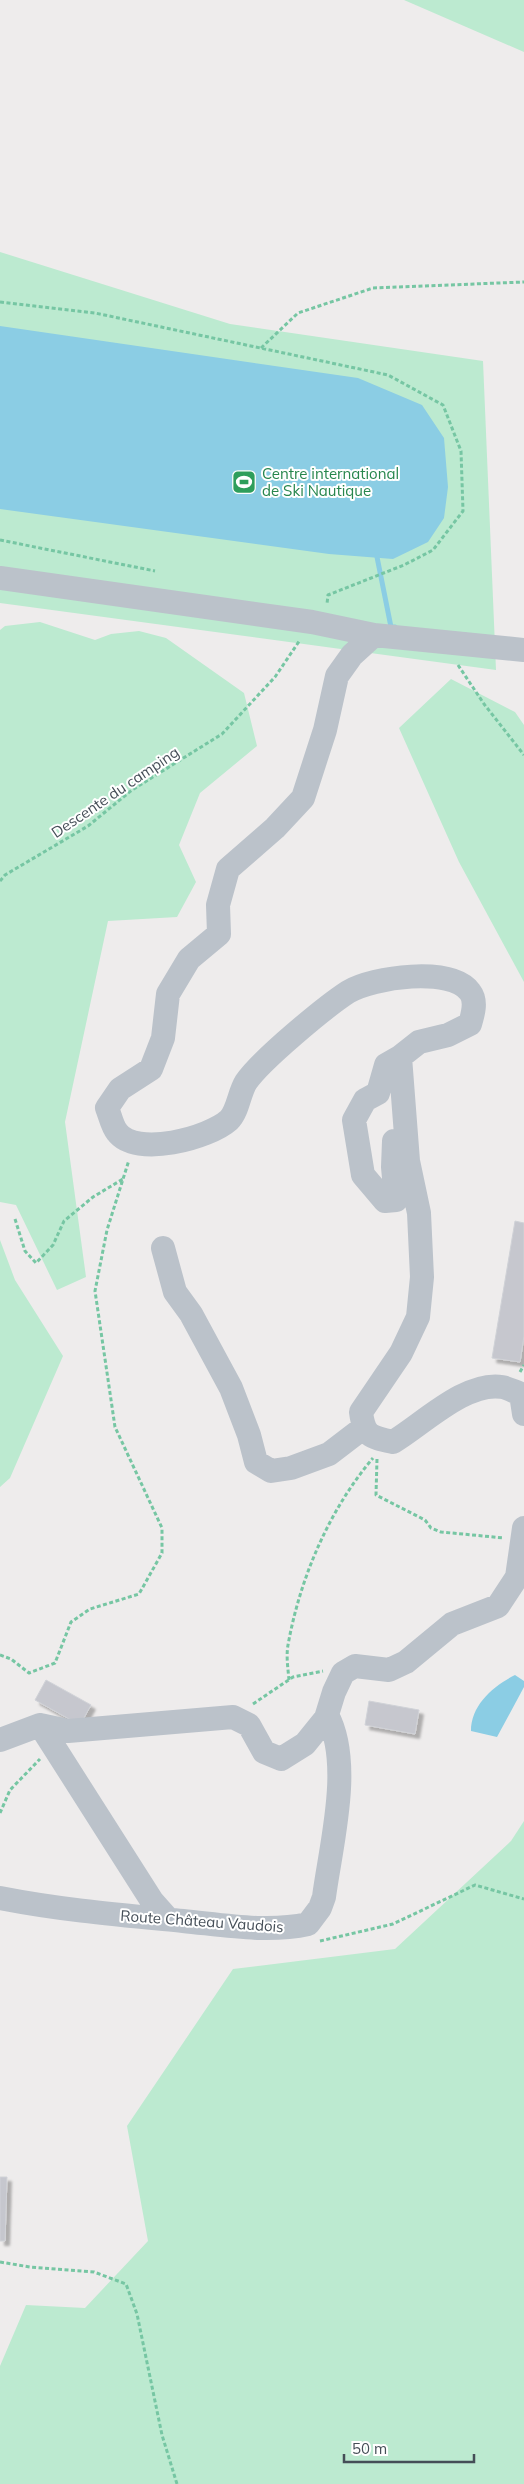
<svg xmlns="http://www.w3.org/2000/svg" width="524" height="2484" font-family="Mulish,sans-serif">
	<defs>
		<filter id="shadow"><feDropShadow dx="4.5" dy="4.5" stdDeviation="1" flood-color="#0004"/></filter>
	</defs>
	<rect width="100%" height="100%" fill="#eeecec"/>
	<!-- green -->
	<path fill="#bcead0" d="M404,0H524V52Z
		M0,252L230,324L483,361L496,670L0,603Z
		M40,622L95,640L111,634L139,631L166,638L244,693L257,746L200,793L179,845L196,882L177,917L108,921L65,1122L86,1277L57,1290L16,1205L0,1202V630L5,626Z
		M451,679L515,712L524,725V982L459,862L399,728Z
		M0,1240L15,1280L63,1356L10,1478L0,1487Z
		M524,1821V2484H0V2366L26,2305L85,2308L148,2241L127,2126L233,1969L395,1949L511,1841Z"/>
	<!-- water -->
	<path fill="#8bcde4" d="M0,326L358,378L422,405L444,438L448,487L444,518L428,542L393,559L329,554L0,509Z
		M515,1675L524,1681V1687L497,1737L471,1731C471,1705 493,1686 515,1675Z"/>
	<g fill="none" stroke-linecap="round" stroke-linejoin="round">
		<!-- stream -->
		<path stroke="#8bcde4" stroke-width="5" d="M377,557L391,627H395"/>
	</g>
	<!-- building -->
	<path fill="#c6c7ce" stroke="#d0d2d7" filter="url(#shadow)" d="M515,1221L524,1223V1336L520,1362L492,1358Z
		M46,1680L91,1705L80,1725L35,1700Z
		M369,1701L419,1710L415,1734L365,1725Z
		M0,2177H7L5,2241H0Z"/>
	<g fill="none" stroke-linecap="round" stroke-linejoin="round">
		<!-- path -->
		<path stroke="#76c6a3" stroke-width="3" stroke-dasharray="4 2.5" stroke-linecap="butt" d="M0,302L95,313L388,375L443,405L461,451L463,511L433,550L404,565L328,595L327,604
			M261,348L298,313L373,288L524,282
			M0,540L155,571
			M458,665L484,704L524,755
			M0,881L5,875L88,826L132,790L222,734L275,677L300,640
			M15,1219L25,1251L36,1263L53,1245L64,1221L93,1197L123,1179
			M520,1372L524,1365
			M377,1459L376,1495L425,1520L431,1528L441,1532L504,1538
			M0,1655L11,1659L29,1673L55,1663L71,1622L90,1609L139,1594L162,1553V1528L115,1427L95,1291L107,1230L129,1160
			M289,1680C288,1669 286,1656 288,1645C300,1578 329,1510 373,1458
			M253,1704L293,1677L323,1671
			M0,1813L10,1790L40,1759
			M320,1941L393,1924L475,1885L524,1899
			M0,2262L30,2267L94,2272L126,2284L137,2314L162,2435L177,2484"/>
		<!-- minor -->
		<path stroke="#bbc2ca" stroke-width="24" d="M0,578L312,622L374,635
			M524,650L374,635L352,655L337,676L325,730L303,798L275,828L228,869L218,905L219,934L189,959L168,994L163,1038L151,1069L120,1089L107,1108C110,1115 112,1126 117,1132C136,1158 209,1138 229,1120C238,1111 239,1093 246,1082C261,1060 325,1007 348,992C373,977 451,966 470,992C477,1001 473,1014 470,1024L448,1035L419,1042L400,1057L408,1161L419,1213L422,1277L418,1317L401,1353L361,1412C364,1436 370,1437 393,1442C423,1424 466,1381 502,1387C508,1388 515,1392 521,1394L524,1414
			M394,1141L393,1167L396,1200L385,1201L363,1175L354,1120L365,1100L378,1093L386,1065L400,1057
			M163,1248L175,1292L191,1314L231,1388L249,1435L256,1462L271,1471L291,1468L329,1454L363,1428
			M40,1725L152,1901L168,1919
			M0,1740L40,1725L68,1731L233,1717L249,1725L264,1752L281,1759L305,1744L326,1718L334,1692L343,1673L355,1666L389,1670L406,1662L452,1624L498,1606L517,1577L524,1528
			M0,1898C61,1910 121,1915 183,1921C224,1925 268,1933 308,1924L320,1908L324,1897C331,1844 353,1763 327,1715"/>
	</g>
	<!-- icons -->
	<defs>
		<g id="stadium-square" transform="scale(1.25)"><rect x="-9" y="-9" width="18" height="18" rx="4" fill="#2e9e5b" stroke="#fff"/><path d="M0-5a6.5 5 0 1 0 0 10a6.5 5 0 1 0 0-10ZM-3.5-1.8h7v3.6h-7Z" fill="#fff"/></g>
	</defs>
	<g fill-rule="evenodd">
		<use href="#stadium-square" x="244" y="482"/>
	</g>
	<g text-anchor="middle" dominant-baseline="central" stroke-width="4" stroke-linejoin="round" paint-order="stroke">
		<!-- leisure labels -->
		<g font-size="15" fill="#27864d" stroke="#fff" text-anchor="start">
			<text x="262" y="473">Centre international<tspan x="262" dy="17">de Ski Nautique</tspan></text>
		</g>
		<!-- street labels -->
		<g font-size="15" fill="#454e57" stroke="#fff">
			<text transform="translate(115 792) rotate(-34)">Descente du camping</text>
			<text transform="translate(202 1921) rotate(4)">Route Château Vaudois</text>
		</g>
	</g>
	<!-- scale -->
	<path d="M344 2454v8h130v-8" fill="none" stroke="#454e57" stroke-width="2.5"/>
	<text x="352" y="2454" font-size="15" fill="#454e57" stroke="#ffffff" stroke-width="4" paint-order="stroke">50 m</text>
</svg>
